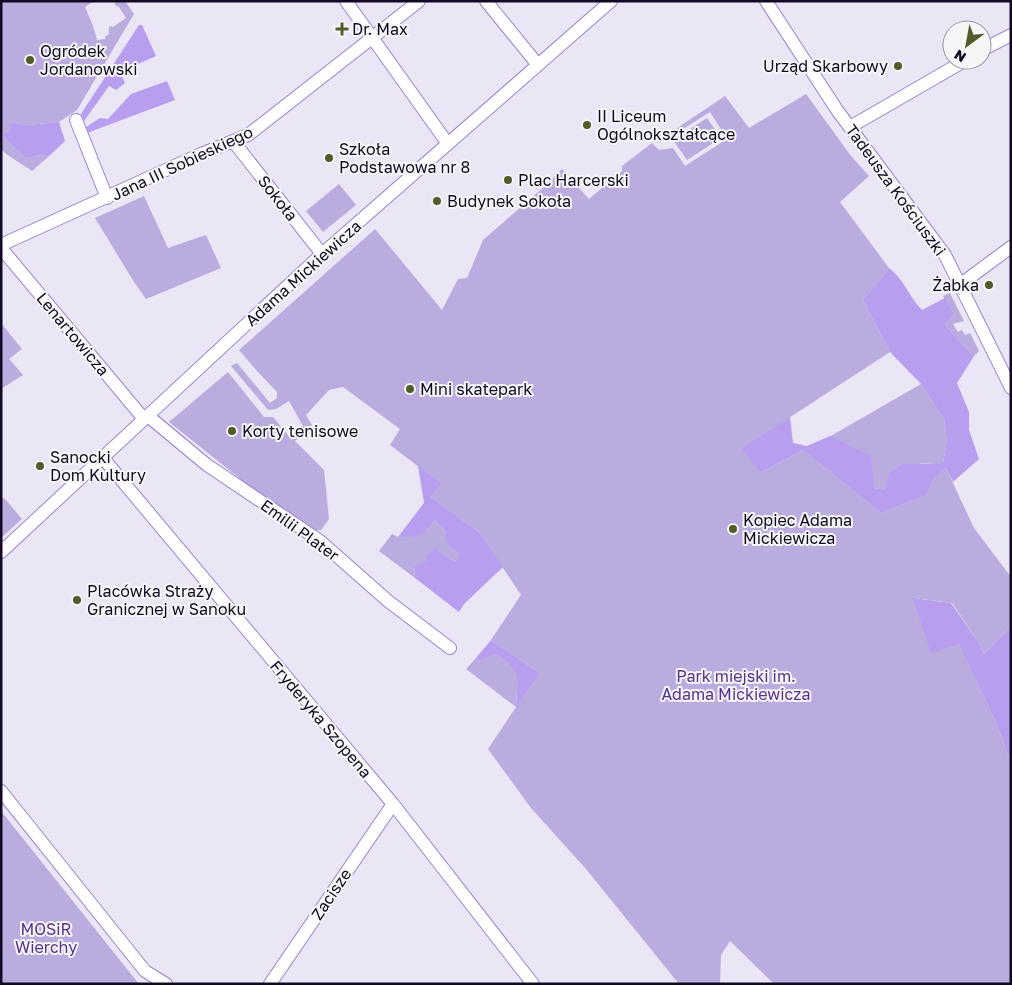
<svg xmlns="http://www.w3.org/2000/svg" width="1012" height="985" font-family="'Golos Text',sans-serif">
	<rect width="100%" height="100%" fill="#eae6f6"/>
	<!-- green -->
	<path fill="#baacde" d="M1,1H94L85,7L93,26L97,40L105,39V37L109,34V27L110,26L113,27L126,18L119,7L115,5V1H125L134,14L77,110L59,122L27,125L10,122V130L2,134L11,145L27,159L42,154L48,157L32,171L6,154L1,149Z
		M806,94L851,156L869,176L840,202L889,268L863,300L890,352L743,448L760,473L803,450L881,513L927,495L933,480L946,468L974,528L1011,577V628L1010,627L984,654L979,643L952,603L914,598L959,643L993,716L1011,762V984H774L730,941L721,955L720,984H679L586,869L531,808L488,749L516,707L466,669L476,658L480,661L495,654C524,670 517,675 516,706L540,673L491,640L521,595L479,532L431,497L440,483L390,445L400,429L343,387L329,390L306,415L312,425L295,441L324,470L329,519L321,530L312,531L252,490L243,481L169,422L228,372L264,417H273L292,440L293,435L303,426L289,401L276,409L268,410L231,366L237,363L270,403L277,398V392L257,371L239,350L375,229L442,310L458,279L467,278L483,240L544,187L562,169L589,199L622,171V166L652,143L659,150L673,148L685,166L727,139L710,112L669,138L661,139L725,96L749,128Z
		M707,118L721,138L687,160L673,140Z
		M339,184L356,205L323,232L306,211Z
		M144,196L168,248L206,235L221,268L146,299L134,282L95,218Z
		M950,293L964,321L953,324L958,332L962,330L965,335L970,333L979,351L974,356L945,325L954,314L943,296Z
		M1,323L22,349L9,359L23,375L1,389Z
		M921,384L944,419L947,440L943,463H921L886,490L874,488L829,437Z
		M1,497L5,499L22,519L1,538Z
		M435,521L446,532V543L461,554L456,561L448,558L414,566L415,578L379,551L392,534L398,537L427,530Z
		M1,811L139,984H1Z"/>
	<!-- forest -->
	<path fill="#b89eef" d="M139,25H142L156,56L120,72L125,83L116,90L109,86L84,121L81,114Z
		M167,81L175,100L87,133L86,127L100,118L108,119L131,94Z
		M10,122L27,125L59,122L65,141L48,157L42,154L27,159L11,145L2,134L10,130Z
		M889,268C904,279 909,297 922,310L945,298L954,314L945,325L974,356L957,383L969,412V430L979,459L953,482L946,468L933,480L927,495L881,513L803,450L760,473L742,448L790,417L793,443L807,446L830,436L871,456L874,488L886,490L889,473L903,464L943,463L947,440L944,419L921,384L890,352L863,300Z
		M418,466L441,483L431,497L479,532L503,567L464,604L459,612L415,578L414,566L428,561L426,556L435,548L448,558L456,561L460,554L446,543V532L435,521C421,537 418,538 398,537L424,503Z
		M913,598L951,603L979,643L984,654L1010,627L1011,762L993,716L959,644L931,653Z
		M491,640L540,673L516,707C517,677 523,670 495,654L480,661L476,658Z"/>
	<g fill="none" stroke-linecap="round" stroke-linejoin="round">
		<!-- minor casing -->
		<g stroke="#9a83cc" stroke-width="14">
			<path id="minor" d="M346,1L448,144
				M486,1L538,65
				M766,1L837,110L945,255L1011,388
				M982,50L1011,35
				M76,120L107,198
				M850,127L966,60
				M233,141L322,254
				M1,245L201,154L248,135L419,1
				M1,248L144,419
				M961,284L1011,247
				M148,416L207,465L320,541L388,601L450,648
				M103,458L393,804L533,984
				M1,552L322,254L611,1
				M1,791L145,971L166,984
				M270,984L393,804"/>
		</g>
		<!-- minor -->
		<use href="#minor" stroke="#fff" stroke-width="12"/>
	</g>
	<!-- markers -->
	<g fill="#525b2a" stroke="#f6f6f6" stroke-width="2">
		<path d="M339.5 21.5h5v5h5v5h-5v5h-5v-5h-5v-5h5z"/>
		<circle cx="30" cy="60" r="5"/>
		<circle cx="898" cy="66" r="5"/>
		<circle cx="587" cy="125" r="5"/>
		<circle cx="329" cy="158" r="5"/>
		<circle cx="508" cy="180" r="5"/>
		<circle cx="437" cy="201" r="5"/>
		<circle cx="989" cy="285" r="5"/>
		<circle cx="410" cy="389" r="5"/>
		<circle cx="232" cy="431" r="5"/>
		<circle cx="40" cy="466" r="5"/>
		<circle cx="733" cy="529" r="5"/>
		<circle cx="77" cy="600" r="5"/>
	</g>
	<g text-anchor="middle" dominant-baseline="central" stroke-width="4" stroke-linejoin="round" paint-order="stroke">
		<!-- poi labels -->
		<g font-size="16" fill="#130924" stroke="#f6f6f6" text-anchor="start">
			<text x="352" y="29">Dr. Max</text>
			<text x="40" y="51">Ogródek<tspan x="40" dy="18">Jordanowski</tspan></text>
			<text x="888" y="66" text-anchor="end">Urząd Skarbowy</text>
			<text x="597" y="116">II Liceum<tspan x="597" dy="18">Ogólnokształcące</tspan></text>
			<text x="339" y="149">Szkoła<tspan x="339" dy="18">Podstawowa nr 8</tspan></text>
			<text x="518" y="180">Plac Harcerski</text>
			<text x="447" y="201">Budynek Sokoła</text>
			<text x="979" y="285" text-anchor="end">Żabka</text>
			<text x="420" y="389">Mini skatepark</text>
			<text x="242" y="431">Korty tenisowe</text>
			<text x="50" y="457">Sanocki<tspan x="50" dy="18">Dom Kultury</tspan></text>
			<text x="743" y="520">Kopiec Adama<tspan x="743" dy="18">Mickiewicza</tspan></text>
			<text x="87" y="591">Placówka Straży<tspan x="87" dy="18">Granicznej w Sanoku</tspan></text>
		</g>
		<!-- street labels -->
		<g font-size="16" fill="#130924" stroke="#f6f6f6">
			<text transform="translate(182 163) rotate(-25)">Jana III Sobieskiego</text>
			<text transform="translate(896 190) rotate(54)">Tadeusza Kościuszki</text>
			<text transform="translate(278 198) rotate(52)">Sokoła</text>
			<text transform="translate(303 273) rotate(-42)">Adama Mickiewicza</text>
			<text transform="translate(73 334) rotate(50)">Lenartowicza</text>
			<text transform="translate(300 530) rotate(36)">Emilii Plater</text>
			<text transform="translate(321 719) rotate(50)">Fryderyka Szopena</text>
			<text transform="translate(331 894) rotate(-56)">Zacisze</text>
		</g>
		<!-- park labels -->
		<g font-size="16" fill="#57318e" stroke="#f6f6f6">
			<text x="736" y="676">Park miejski im.<tspan x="736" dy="18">Adama Mickiewicza</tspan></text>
			<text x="46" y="929">MOSiR<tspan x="46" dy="18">Wierchy</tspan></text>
		</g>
	</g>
	<!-- border -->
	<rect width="1012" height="985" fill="none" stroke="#130924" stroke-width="5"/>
	<!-- north arrow -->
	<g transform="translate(967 45) rotate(212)"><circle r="24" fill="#f6f6f6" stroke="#9b97a2"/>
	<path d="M0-4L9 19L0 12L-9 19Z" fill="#525b2a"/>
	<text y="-8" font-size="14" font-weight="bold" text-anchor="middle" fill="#130924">N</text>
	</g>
</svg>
